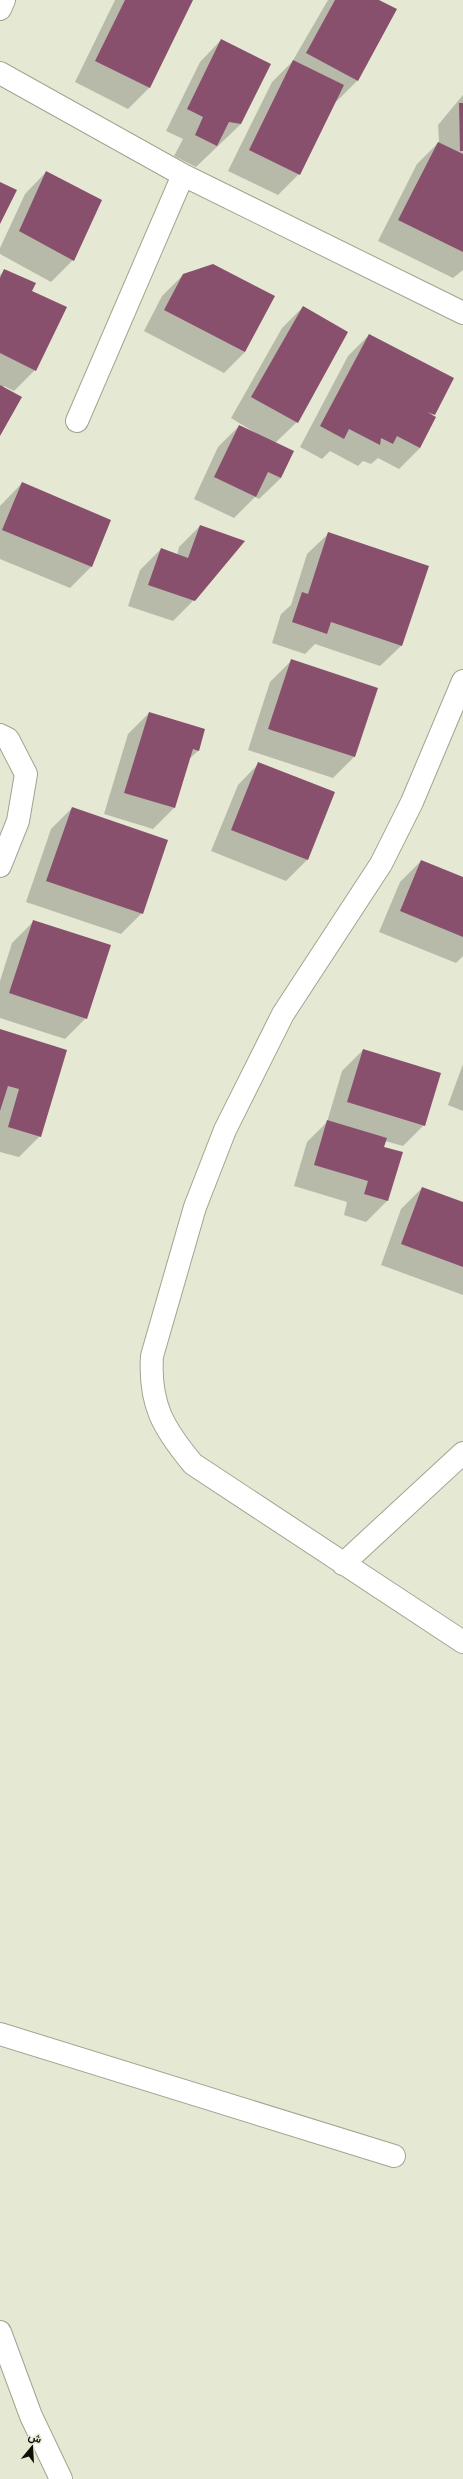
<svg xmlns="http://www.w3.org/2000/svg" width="463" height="2479" font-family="'PT Sans',Vazirmatn,sans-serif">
	<rect width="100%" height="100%" fill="#e5e9d3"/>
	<!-- shadow -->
	<path fill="#0003" d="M115,0H192L149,88L128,109L75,82Z
		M328,0H377L358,80L337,101L335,100L299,174L278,195L228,171L272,82L292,62Z
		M221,40L241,124L196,167L174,156L183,139L166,131L200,62Z
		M463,95V270L453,278L378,241L417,164L439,142L438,125Z
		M46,172L73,260L51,282L0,254V248L25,194Z
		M5,270L31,291L35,370L14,391L4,386L0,434V275Z
		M184,274L245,352L224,373L144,331L162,296Z
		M303,307L297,422L275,443L281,478L259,499L255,497L234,518L194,499L218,447L239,426L262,437L231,418L282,328Z
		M369,335L435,418L420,448L399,469L378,458L371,464L363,461L358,466L330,451L322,459L300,447L348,356Z
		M22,483L110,520L91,567L70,588L0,559V506Z
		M200,526L194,600L173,621L128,606L140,570L161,549L177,555L179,547Z
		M329,533L402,645L380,666L315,644L305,654L272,643L281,614L291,605L307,554Z
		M292,660L377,689L354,757L333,778L248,750L270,682Z
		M149,713L204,729L198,751L188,760L174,808L153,829L104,814L128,734Z
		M259,763L334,792L307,860L286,881L211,851L238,785Z
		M72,808L142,913L121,934L26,902L51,829Z
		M421,861L463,878V956L456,963L379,932L400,882Z
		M33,922L86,1018L65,1039L0,1018V981L12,943Z
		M0,1031L40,1136L19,1157L0,1152Z
		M363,1050L424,1125L403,1146L385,1141L383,1148L401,1153L387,1201L366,1222L344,1215L347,1202L294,1186L307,1142L327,1122L342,1071Z
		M463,1064V1111L448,1105Z
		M422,1188L463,1203V1295L381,1265L401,1209Z"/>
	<!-- building -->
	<path fill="#89506e" d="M125,0H193L150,88L95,61Z
		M335,0H379L397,9L358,81L306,53Z
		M221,39L271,64L241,124L229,122L217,146L195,135L203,117L187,109Z
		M293,60L344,85L300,175L249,150Z
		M459,103H463V151H460Z
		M438,142L463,154V252L398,220Z
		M46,171L102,200L74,261L19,231Z
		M0,182L17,190L0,224Z
		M213,264L275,296L245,352L164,310L183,274Z
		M4,269L36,283L32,291L67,307L36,371L0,353V278Z
		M303,306L348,332L298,423L251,397Z
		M369,334L454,378L435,415L427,412L436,417L420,448L397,436L393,444L381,438L380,445L349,429L344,439L320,426Z
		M0,385L22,397L0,436Z
		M239,425L294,451L281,478L268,472L256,497L214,477Z
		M22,482L111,520L92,567L2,530Z
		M200,525L245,541L195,601L148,585L161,548L188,558Z
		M328,532L429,566L402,646L331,622L327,634L292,622L302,592L308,594Z
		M291,659L378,688L355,757L268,729Z
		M149,712L205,729L199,751L193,749L175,808L124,793Z
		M258,762L335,792L308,860L231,830Z
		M72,807L168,840L143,914L46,881Z
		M421,860L463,877V937L400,911Z
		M33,920L111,945L87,1019L9,993Z
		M0,1029L67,1050L41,1137L8,1127L19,1089L8,1086L0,1111Z
		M363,1049L441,1073L425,1126L347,1102Z
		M327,1120L387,1138L384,1147L403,1152L388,1201L364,1194L368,1181L314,1165Z
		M422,1187L463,1202V1267L401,1244Z"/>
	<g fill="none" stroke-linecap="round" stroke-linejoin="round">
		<!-- street casing -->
		<g stroke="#a1a490" stroke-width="24">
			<path id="street" d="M0,9L4,0
				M0,73L183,175L463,313
				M77,421L183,175
				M463,681L412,802L381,864L283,1014L225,1130L195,1207L152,1356C149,1404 163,1428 193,1464L463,1642
				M0,735L8,739L26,774L18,821L0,866
				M343,1564L463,1453
				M0,2034L394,2156
				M0,2332L31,2416L61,2479"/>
		</g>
		<!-- street -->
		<use href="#street" stroke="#fff" stroke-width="22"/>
	</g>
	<!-- north arrow -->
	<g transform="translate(32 2447) rotate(18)" stroke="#e5e9d3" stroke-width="3" paint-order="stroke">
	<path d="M0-3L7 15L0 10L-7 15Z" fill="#0e0f08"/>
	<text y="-6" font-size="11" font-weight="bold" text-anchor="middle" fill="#0e0f08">ش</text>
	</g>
</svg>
